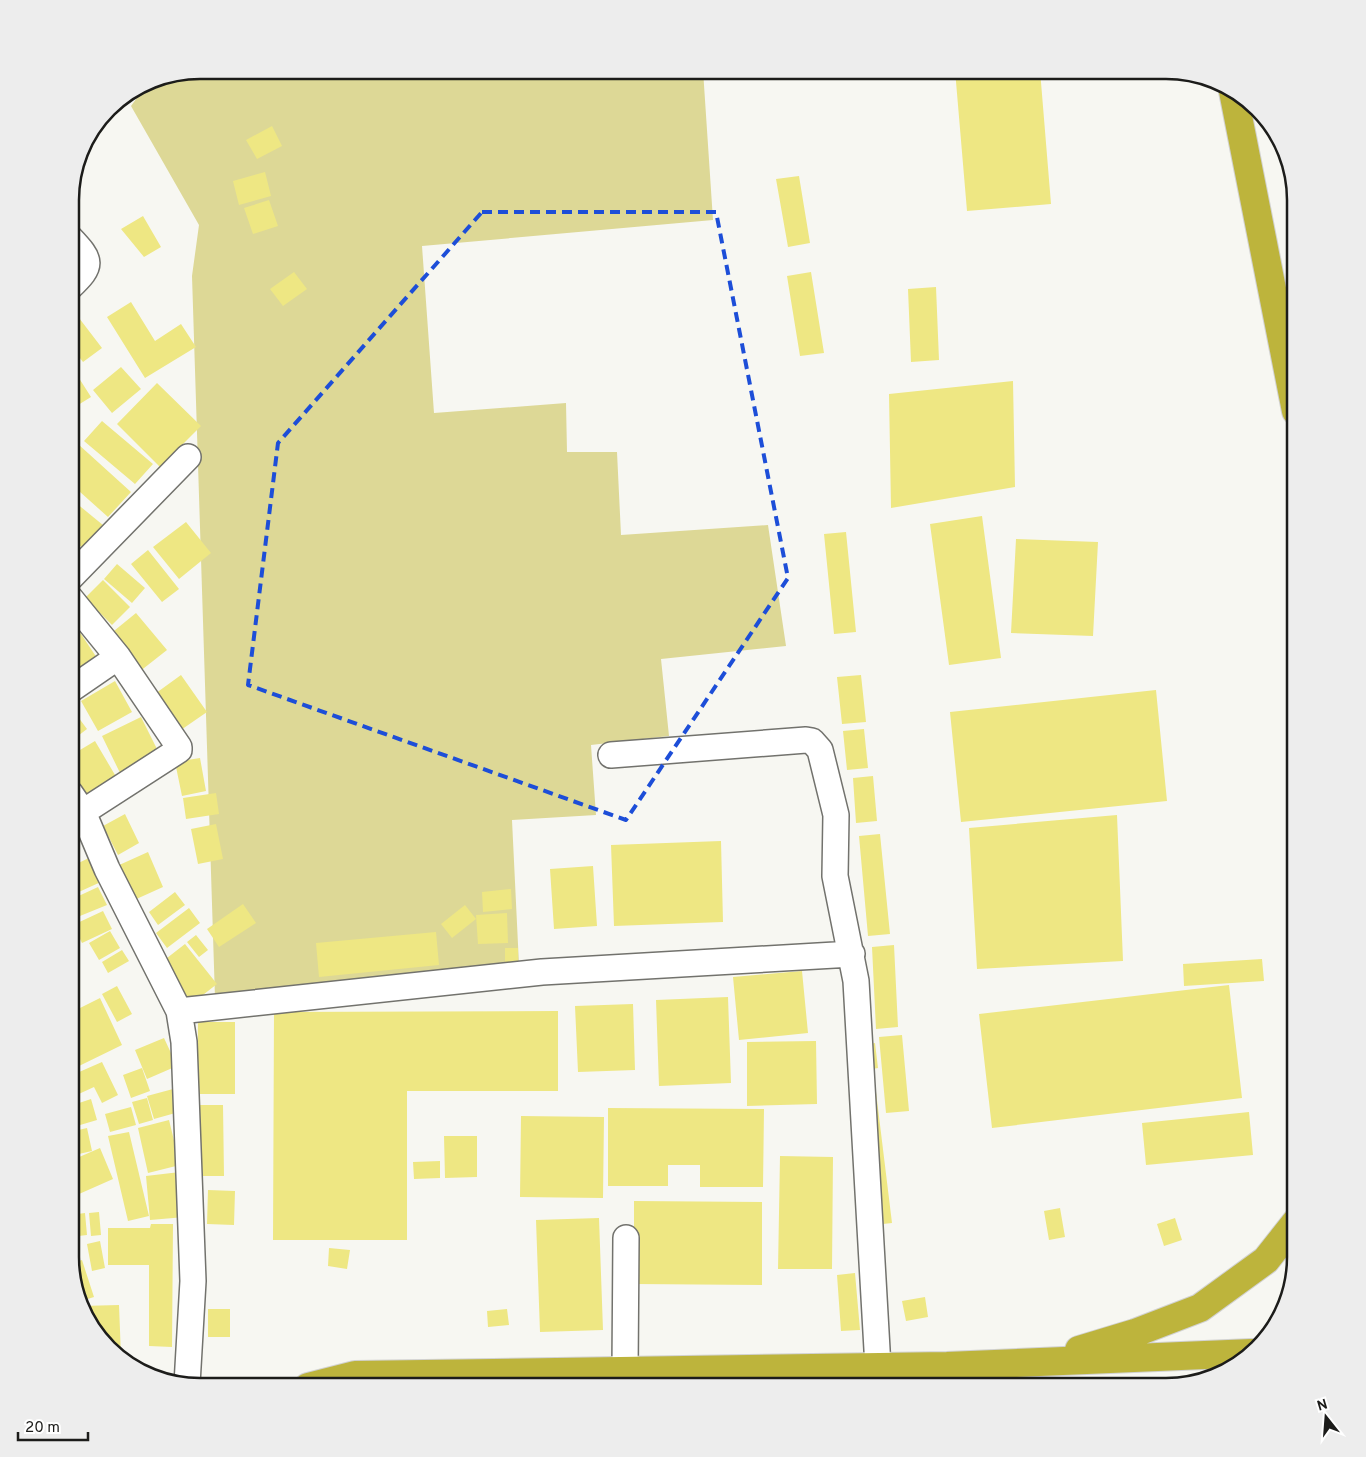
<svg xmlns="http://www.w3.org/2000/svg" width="1366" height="1457" font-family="Overpass,sans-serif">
	<rect width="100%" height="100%" fill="#f7f7f2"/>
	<!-- green -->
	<path fill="#ddd896" d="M200,70H703L713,220L422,246L434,413L566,403L567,452H617L621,535L768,525L786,646L661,659L669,736L591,745L596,815L512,820L519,965L215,998L192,276L199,225L131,106L150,80Z"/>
	<!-- building -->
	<path fill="#eee783" d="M955,70H1040L1051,204L967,211Z
		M272,126L282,146L257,159L246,140Z
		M265,172L271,196L239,205L233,181Z
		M799,176L810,243L788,247L776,179Z
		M269,200L278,226L253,234L244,208Z
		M143,216L161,247L144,257L121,229Z
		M294,272L307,289L283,306L270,289Z
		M811,272L824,353L800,356L787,276Z
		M936,287L939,360L911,362L908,289Z
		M131,302L155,341L181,324L196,347L145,378L107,317Z
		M76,314L102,348L83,362L70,345V318Z
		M70,364L91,397L70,410Z
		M121,367L141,389L112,413L93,390Z
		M1013,381L1015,487L891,508L889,394Z
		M157,383L201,426L160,467L117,424Z
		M102,421L153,464L135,484L84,441Z
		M78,444L131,492L108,517L70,483V453Z
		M70,498L109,530L89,553L70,538Z
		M982,516L1001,658L949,665L930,524Z
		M186,522L211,553L179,579L153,547Z
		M846,532L856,632L834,634L824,534Z
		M1016,539L1098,542L1093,636L1011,633Z
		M148,550L179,589L162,602L131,564Z
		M117,564L145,588L132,603L104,579Z
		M103,580L130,607L112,625L85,598Z
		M136,613L167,650L139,672L109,635Z
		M77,628L99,661L70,679V632Z
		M181,675L207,712L178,732L152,696Z
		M861,675L866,722L842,724L837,677Z
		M115,681L132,712L98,731L81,701Z
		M1156,690L1167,801L961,822L950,712Z
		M70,706L87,729L70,742Z
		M141,717L161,757L122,777L102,736Z
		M864,729L868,768L847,770L843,731Z
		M95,741L118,780L80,802L70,785V756Z
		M200,758L206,791L182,796L175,762Z
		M873,776L877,821L856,823L853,778Z
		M216,793L219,814L186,819L183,798Z
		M125,814L139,843L118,855L103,826Z
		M1117,815L1123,961L977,969L969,828Z
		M216,824L223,859L198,864L191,829Z
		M880,834L890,934L868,936L859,836Z
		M721,841L723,922L614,926L611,845Z
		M148,852L163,887L132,901L117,866Z
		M91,857L103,881L70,896V867Z
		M593,866L597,926L554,929L550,869Z
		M98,887L107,905L75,918L70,908V900Z
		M511,889L512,909L483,912L482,892Z
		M175,892L185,905L158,925L149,912Z
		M243,904L256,923L219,947L207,929Z
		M465,905L476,919L452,938L441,924Z
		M189,908L200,923L167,948L156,933Z
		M103,911L112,929L82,943L73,925Z
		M507,913L508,943L478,944L476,915Z
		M110,931L120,948L99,960L89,943Z
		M436,932L439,965L319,977L316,943Z
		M196,935L208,950L199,957L187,942Z
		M185,944L217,984L190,1005L158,965Z
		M894,945L898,1027L876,1029L872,947Z
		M505,948H518V963H505Z
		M122,950L129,961L108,973L102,962Z
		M1262,959L1264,981L1184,986L1183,964Z
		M802,971L808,1033L739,1040L733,977Z
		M1229,985L1242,1098L992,1128L979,1014Z
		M117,986L132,1014L117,1022L102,994Z
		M728,997L731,1083L659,1086L656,1000Z
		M100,998L122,1045L79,1066L70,1048V1013Z
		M633,1004L635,1070L578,1072L575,1006Z
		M558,1011V1091H407V1240H273L274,1012Z
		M198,1022H235V1094H197Z
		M902,1035L909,1111L886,1113L879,1037Z
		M164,1038L177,1066L147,1079L135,1050Z
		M816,1041L817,1104L747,1106V1042Z
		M875,1043L878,1068L867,1070L864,1045Z
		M102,1062L118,1095L102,1103L94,1087L70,1098V1076Z
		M142,1068L150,1091L131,1098L123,1075Z
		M173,1089L179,1112L154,1119L147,1096Z
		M876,1092L892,1223L883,1224L868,1093Z
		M147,1098L153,1120L139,1124L132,1102Z
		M91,1099L97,1120L70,1128V1106Z
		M194,1105H223L224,1176H196Z
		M131,1107L136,1125L110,1132L105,1114Z
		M608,1108L764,1109L763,1187H700V1165H668V1186H608Z
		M1249,1112L1253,1155L1146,1165L1142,1123Z
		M521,1116L604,1117L603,1198L520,1197Z
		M169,1120L180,1165L148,1173L138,1128Z
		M87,1128L92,1151L70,1156V1132Z
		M129,1132L149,1216L128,1221L108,1136Z
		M444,1136H477V1177L445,1178Z
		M100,1148L113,1179L70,1198V1161Z
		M780,1156L833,1157L832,1269H778Z
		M440,1161V1178L414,1179L413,1162Z
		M180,1172L185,1217L150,1220L146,1176Z
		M208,1190L235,1191L234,1225L207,1224Z
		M634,1201L762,1202V1285L634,1284Z
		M1060,1208L1065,1237L1049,1240L1044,1211Z
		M99,1212L101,1235L91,1236L89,1213Z
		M85,1213L87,1235L70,1237V1215Z
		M599,1218L603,1330L540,1332L536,1220Z
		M1175,1218L1182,1240L1164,1246L1157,1224Z
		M151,1224H173L172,1347L149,1346V1265H108V1228H150Z
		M100,1241L105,1268L92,1271L87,1244Z
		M329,1248L350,1250L347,1269L328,1266Z
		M82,1260L94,1297L78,1302L71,1263Z
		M855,1273L860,1330L841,1331L837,1275Z
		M925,1297L928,1317L906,1321L902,1301Z
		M119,1305L121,1356L97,1337L81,1306Z
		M208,1309H230V1337H208Z
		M507,1309L509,1325L488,1327L487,1311Z"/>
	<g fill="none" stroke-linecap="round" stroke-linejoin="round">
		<!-- street casing -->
		<g stroke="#72726d" stroke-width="28">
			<path id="street" d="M70,287C93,265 92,261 70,238
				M70,578L188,457
				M70,598L118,657L179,747V750L83,812
				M70,690L118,657
				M611,755L806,740L812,741L820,750L836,815L835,876L856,981L878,1367
				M70,793L83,812L107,869L179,1011L184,1042L193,1281L187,1384
				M179,1011L542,972L852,954
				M625,1371L626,1238"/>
		</g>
		<!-- highway casing -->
		<g stroke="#d2d2d1" stroke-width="30">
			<path id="highway" d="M1233,91L1296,411
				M1079,1350L1135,1333L1200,1308L1266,1260L1296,1222
				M308,1387L355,1375L947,1366L1252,1353"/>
		</g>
		<!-- street -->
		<use href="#street" stroke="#fff" stroke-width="25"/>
		<!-- highway -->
		<use href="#highway" stroke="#bdb43c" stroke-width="28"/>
	</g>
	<!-- marked area -->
	<path fill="none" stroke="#1d4ed8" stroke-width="4" stroke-dasharray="10 6" stroke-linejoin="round" d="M482,212H716L788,578L626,820L248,685L278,443Z"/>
	<!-- crop -->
	<path d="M0 0H1366V1457H0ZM200 79H1166A121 121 0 0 1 1287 200V1257A121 121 0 0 1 1166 1378H200A121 121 0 0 1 79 1257V200A121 121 0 0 1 200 79Z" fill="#ededed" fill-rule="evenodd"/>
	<path fill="none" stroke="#1c1c1a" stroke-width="2.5" d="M200 79H1166A121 121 0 0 1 1287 200V1257A121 121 0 0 1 1166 1378H200A121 121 0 0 1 79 1257V200A121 121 0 0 1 200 79Z"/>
	<!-- north arrow -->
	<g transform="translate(1326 1417) rotate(343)" stroke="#ffffff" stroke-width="4" paint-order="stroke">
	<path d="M0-4L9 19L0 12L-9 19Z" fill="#1c1c1a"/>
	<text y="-8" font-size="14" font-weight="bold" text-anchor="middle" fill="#1c1c1a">N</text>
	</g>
	<!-- scale -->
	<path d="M18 1432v8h70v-8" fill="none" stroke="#1c1c1a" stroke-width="2.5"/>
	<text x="25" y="1432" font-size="15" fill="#1c1c1a" stroke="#ffffff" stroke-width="4" paint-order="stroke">20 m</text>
</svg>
